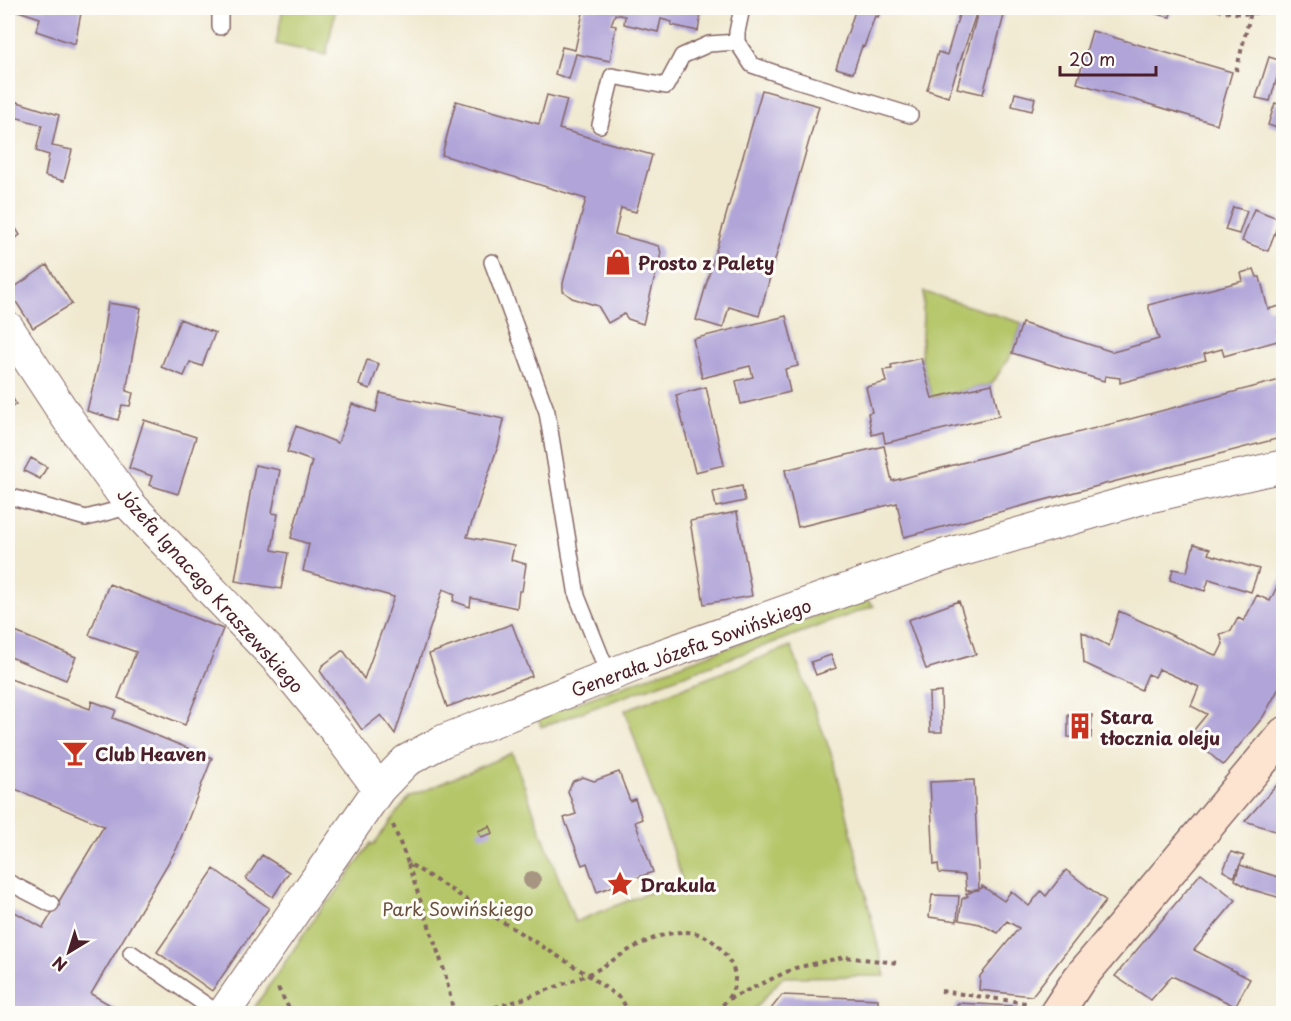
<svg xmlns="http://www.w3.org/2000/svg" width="1291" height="1021" font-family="'Playpen Sans',sans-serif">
	<rect width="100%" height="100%" fill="#fdfcf7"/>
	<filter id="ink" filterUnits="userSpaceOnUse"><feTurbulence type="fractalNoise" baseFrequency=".0167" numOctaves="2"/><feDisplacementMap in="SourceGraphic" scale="12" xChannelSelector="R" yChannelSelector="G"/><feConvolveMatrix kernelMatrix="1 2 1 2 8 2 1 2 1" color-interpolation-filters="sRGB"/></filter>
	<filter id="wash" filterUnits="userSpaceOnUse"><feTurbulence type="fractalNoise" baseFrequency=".008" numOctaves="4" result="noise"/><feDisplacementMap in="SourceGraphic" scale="24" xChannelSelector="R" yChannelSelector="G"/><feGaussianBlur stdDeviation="1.35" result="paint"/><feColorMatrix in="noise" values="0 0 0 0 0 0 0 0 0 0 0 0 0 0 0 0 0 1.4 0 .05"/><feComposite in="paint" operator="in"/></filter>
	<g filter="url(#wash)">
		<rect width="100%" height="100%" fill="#f0e9d0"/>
		<!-- green -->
		<path fill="#b5c669" stroke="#80724a" stroke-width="1.5" d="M283,8H336L326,55L276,44Z
			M924,292L1022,323L1012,353L992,384L932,398L921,358Z
			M864,598L874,606L541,727L538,717Z
			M791,646L835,764L885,976L783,977L751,1013L250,1014L325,903L331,900L371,843L373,845L409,797L512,753L575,922L682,879L625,710Z"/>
		<g id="blocks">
			<!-- building -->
			<path fill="#b0a4d8" d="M9,8H82L75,44L36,31L40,18Z
				M584,8H702L698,31L671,25L672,22L661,19L658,32L624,24L625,16L615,14L611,25L616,26L610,61L576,54L569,79L555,74L562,47L575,50Z
				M856,8H881L878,17L875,16L864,47L862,46L853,73L836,68Z
				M961,8H978L948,97L927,90L938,52L947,55Z
				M979,8H1006L983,94L957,88Z
				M1153,8L1172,9L1170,17L1152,13Z
				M1092,31L1232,72L1217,124L1077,83Z
				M1269,57L1282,61L1270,101L1256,98Z
				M762,90L819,106L759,316L729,307L723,328L696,320Z
				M1015,93L1035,98L1032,111L1012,106Z
				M547,95L567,100L559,129L652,155L636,212L621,208L615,234L659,246L661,253L643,324L628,319L624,314L608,323L598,306L572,298L563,291V283L586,199L442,155L456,101L539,124Z
				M8,99L59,115L52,146L72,150L64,181L45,176L49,155L36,151L42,125L8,115Z
				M1275,103L1284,106V130L1268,125Z
				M1233,207L1247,211L1239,234L1225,230Z
				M1254,209L1280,219L1268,251L1242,241Z
				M8,216L20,235L8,243Z
				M47,265L72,304L33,328L9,291Z
				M1254,269L1257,277H1260L1268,309L1284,305V328L1278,330L1281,340L1224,356L1222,349L1204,354L1206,360L1120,383V378L1105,376L1104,381L1012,353L1022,323L1113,352L1159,339L1148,305L1243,281L1241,273Z
				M108,303L141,308L126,391L133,393L130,406L122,405L118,420L87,411L98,365Z
				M786,316L798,366L785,369L790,392L741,404L736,381L753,377L750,366L702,378L693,339Z
				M180,319L215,333L202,366L190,362L184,376L161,367Z
				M921,358L932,398L992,384L999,416L885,443L883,432L872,435L868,413L872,412L866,387L886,382L883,370L892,369L891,365Z
				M367,360L379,364L370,389L359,385Z
				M1284,379V437L904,537L897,503L798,527L785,470L884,446L892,481Z
				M706,387L724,465L695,472L676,395Z
				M8,390L16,404L8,410Z
				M380,393L504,419L499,443L467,537L514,546L511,560L526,564L522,591H519L517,608L471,598L470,607L453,601L455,594L443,589L395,734L381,715L362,730L320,671L322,666L343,650L364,679L394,597L303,571L309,544L291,538L312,461L287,452L296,426L338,443L352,404L376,412Z
				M144,420L196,437L178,494L149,485L152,476L129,468Z
				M31,458L47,467L40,479L24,471Z
				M255,465L280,470L272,513L278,514L272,550L288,553L281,589L235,581Z
				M742,486L745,501L716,507L713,492Z
				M737,512L752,596L704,604L690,521Z
				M1194,544L1210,549L1208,554L1259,569L1251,592L1209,579L1205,591L1170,580L1173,569L1187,572Z
				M1284,572V679L1263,717L1223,765L1189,736L1207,714L1191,706L1199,687L1159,669L1155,677L1148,674L1141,690L1084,663L1082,632L1109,646L1119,611L1217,656L1223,644L1220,634L1231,631L1238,618L1244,621L1257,595L1270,601Z
				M109,584L223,629L185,725L118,698L136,652L89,635Z
				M959,601L976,654L926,669L908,620Z
				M512,624L532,676L447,707L429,654Z
				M8,629L76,657L66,680L8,656Z
				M831,655L836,668L816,675L811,662Z
				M8,678L90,709L92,701L116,710L113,718L212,758L177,848L91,994L126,1014H8V908L43,928L104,826L8,786Z
				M941,692L942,732H930L929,693Z
				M1068,715H1092L1091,738L1068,737Z
				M619,772L630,801L635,799L642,819L635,822L653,872L597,892L587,863L582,865L564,818L576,814L568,791L573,781L583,777L594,781Z
				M1284,777V834L1245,821Z
				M974,780L979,890L966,891L965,875L939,873L938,864L934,865L930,782Z
				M490,826L493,833L481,837L478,831Z
				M1231,852L1244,856L1234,877L1223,871Z
				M262,855L289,872L273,897L246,879Z
				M1240,865L1281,878L1284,871V899L1250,889L1235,880Z
				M214,869L269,908L212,991L157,952Z
				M1066,870L1106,901L1032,996L979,990L980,976L1019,928L1007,921L998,933L980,924L959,920L962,899L968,896L966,894L982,888V886L1004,901L1011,891L1029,906L1041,891L1046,896Z
				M1201,873L1236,900L1194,950L1250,979L1235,1006L1172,976L1151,1000L1115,976Z
				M932,895L959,896L957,921L929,917Z
				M782,995L878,999L877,1014H767Z
				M958,1003L1015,1006L1025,1011L1024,1014H953Z"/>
		</g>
	</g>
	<g filter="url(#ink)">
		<use href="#blocks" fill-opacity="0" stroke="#846665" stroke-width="1.5"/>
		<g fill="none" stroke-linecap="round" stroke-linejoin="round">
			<!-- lane casing -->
			<g stroke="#846665" stroke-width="18">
				<path id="lane" d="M220,8V27
					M742,8L737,32V42L752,65L790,78L910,115
					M600,125L612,76L666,86L682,56L709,44L737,42
					M492,262L547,412L577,596L609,676
					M8,496L86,518L131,506
					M8,882L51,904
					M131,953L219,1014"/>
			</g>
			<!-- street casing -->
			<g stroke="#846665" stroke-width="34">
				<path id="street" d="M8,328L70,422L131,506L278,660L336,731L379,789
					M223,1014L379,789L406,761L443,741L643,662L942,556L1139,499L1284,466"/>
			</g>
			<!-- secondary casing -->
			<g stroke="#846665" stroke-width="36">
				<path id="secondary" d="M1056,1014L1079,979L1284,734"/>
			</g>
			<!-- path -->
			<path stroke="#846665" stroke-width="4" stroke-dasharray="4.5 4.5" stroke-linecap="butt" d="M1208,8L1241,14L1278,11L1284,12
				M1236,71L1251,12
				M393,825L408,863L588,975L621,999L631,1014
				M408,864L445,973L454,1014
				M278,988L292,1014
				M941,991L1026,1003
				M729,999L795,968L844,957L899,963
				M478,1014C490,1007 504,1005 517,1001C539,993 561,985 582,977C601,970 617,956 635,947C674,927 709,921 732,966C741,986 728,1000 714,1014"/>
			<!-- lane -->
			<use href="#lane" stroke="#fff" stroke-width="15"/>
			<!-- street -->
			<use href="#street" stroke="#fff" stroke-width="32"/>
			<!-- secondary -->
			<use href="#secondary" stroke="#fde4d1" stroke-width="33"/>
		</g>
		<!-- trees -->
		<circle fill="#a69580" cx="532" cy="880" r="9"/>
	</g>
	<!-- icons -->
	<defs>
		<g id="shop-bare" transform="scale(2.07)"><path d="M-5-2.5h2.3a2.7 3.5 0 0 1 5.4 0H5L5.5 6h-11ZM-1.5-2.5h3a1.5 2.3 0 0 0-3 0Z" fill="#c8321e" stroke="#fdfcf7" stroke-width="2.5" paint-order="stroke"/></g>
		<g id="building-bare" transform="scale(2.07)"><path d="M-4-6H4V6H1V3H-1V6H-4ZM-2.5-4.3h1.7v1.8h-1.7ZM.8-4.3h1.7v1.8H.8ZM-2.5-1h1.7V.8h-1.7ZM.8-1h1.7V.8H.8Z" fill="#c8321e" stroke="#fdfcf7" stroke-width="2.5" paint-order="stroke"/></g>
		<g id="bar-bare" transform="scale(2.07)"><path d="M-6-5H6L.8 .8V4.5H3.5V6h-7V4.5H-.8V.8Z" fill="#c8321e" stroke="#fdfcf7" stroke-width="2.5" paint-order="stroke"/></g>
		<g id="sight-bare" transform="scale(2.07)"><path d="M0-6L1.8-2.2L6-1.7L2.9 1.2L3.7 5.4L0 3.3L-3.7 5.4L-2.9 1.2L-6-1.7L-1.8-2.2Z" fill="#c8321e" stroke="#fdfcf7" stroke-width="2.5" paint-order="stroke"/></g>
	</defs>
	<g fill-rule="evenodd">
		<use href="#shop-bare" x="618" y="262"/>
		<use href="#building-bare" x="1080" y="726"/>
		<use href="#bar-bare" x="75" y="753"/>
		<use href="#sight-bare" x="620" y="884"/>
	</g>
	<g text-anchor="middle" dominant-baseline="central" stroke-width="6" stroke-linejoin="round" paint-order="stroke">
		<!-- poi labels -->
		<g font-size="18" font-weight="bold" fill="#4a1f2b" stroke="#fdfcf7" text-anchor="start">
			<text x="638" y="262">Prosto z Palety</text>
			<text x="1100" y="716">Stara<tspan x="1100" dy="21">tłocznia oleju</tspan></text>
			<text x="95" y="753">Club Heaven</text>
			<text x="640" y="884">Drakula</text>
		</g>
		<!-- street labels -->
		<g font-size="18" fill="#4a1f2b" stroke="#fdfcf7">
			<text transform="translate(211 590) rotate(48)">Józefa Ignacego Kraszewskiego</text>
			<text transform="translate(691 647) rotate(-20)">Generała Józefa Sowińskiego</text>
		</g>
		<!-- park labels -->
		<g font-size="18" fill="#6a513e" stroke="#fdfcf7">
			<text x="458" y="908">Park Sowińskiego</text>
		</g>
	</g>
	<!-- margin -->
	<rect width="1291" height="1021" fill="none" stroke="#fdfcf7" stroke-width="30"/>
	<!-- north arrow -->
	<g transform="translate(69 952) rotate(218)" stroke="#fdfcf7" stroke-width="4.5" paint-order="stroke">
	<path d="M0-4.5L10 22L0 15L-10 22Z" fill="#4a1f2b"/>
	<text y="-9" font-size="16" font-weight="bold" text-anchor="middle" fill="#4a1f2b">N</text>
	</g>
	<!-- scale -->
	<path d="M1060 66v9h96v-9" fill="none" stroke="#4a1f2b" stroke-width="3"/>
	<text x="1069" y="66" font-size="18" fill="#4a1f2b" stroke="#fdfcf7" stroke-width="4.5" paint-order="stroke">20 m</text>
</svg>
